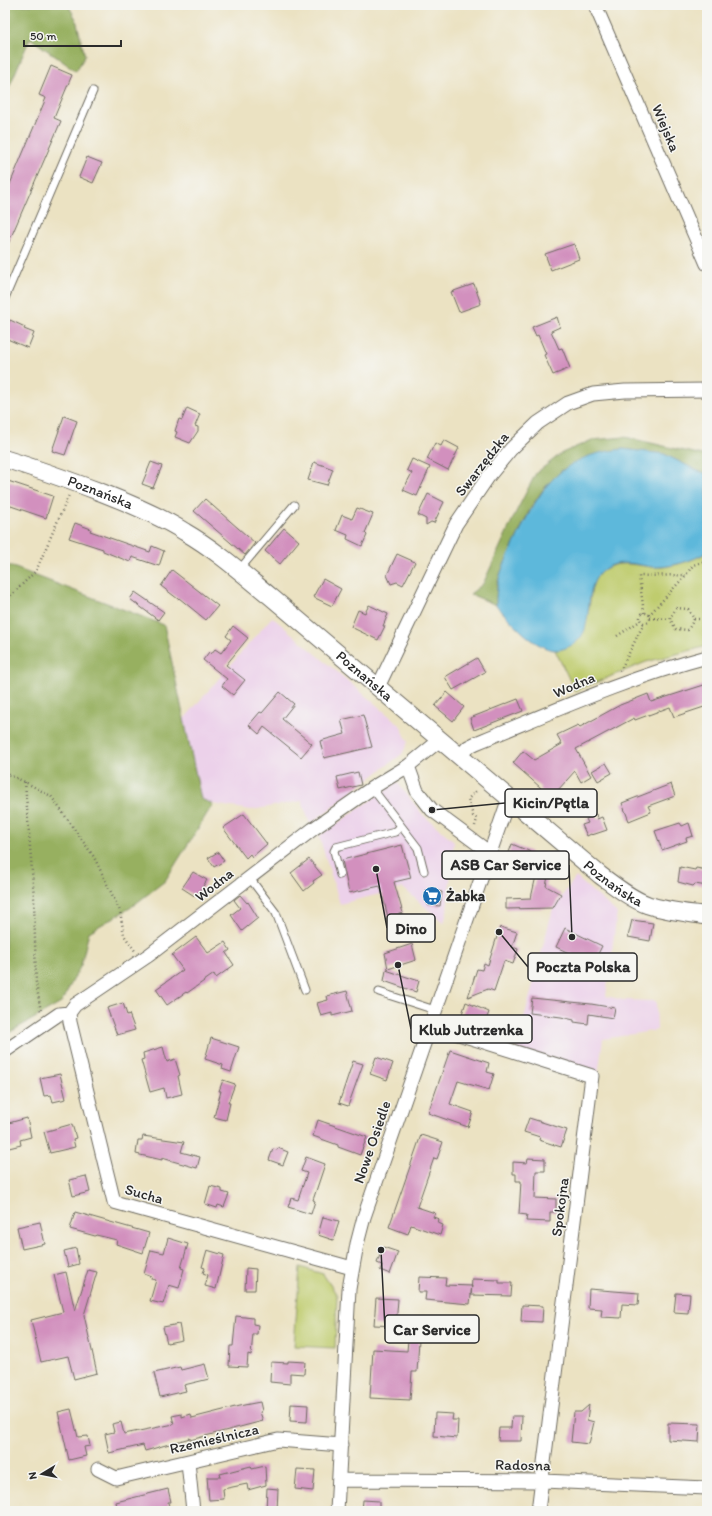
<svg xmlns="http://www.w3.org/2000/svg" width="712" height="1516" font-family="Itim,sans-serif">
	<rect width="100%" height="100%" fill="#f6f6f2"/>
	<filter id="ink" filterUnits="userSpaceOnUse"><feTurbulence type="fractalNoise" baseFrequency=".025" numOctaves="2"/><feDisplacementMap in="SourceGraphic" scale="8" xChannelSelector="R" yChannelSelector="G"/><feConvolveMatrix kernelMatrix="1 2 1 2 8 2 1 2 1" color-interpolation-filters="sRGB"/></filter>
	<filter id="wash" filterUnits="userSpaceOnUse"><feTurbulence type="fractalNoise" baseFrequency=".012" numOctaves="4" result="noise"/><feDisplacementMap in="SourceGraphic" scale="16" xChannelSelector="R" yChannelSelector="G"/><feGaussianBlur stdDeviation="0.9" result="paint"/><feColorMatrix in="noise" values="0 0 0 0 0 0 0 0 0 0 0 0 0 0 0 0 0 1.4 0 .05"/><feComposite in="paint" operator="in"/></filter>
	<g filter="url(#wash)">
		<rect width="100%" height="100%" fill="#ebe2c2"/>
		<!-- built -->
		<path fill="#ecd1ea" d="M272,617L400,725L408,742L402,754L310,824L302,801L251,810L213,804L201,799L184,719Z
			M397,782L423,815L454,841L447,911L444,923L403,888L340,904L319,836Z
			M576,877L617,913L606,996L623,1000L656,1001L657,1030L603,1039L598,1075L516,1049L553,908Z"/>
		<!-- green -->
		<path fill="#bfcc6e" stroke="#757c4c" d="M707,552V646L646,662L575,691L555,650L565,648C571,639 586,621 588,612C592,598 589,582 601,572C619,556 642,569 663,567C677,565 695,560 707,552Z
			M300,1267L323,1274L337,1295L335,1348L294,1346Z"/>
		<!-- forest -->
		<path fill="#97b061" stroke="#616e46" d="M5,5H68L76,19L85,56L76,71L30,38L5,97Z
			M625,437L707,456V474L698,471L664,454L623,449L562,470L544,488L530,509L501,572L497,584L496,605L470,594L483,584L516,512L536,473L562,453L592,440Z
			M5,564L164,625L201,799L213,804L165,881L130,908L89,932L81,965L61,1003L5,1035Z"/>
		<!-- water -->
		<path fill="#5db8db" stroke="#447283" d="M623,449L664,454L698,471L707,474V552C693,561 669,568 652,567C639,565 623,560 610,566C586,577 591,604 586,625C585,633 578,643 570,646C566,648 561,650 556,650C535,650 509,619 496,605C495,580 504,564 515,542C540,488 559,455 623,449Z"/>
		<g id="blocks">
			<!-- building -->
			<path fill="#d290be" d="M51,66L72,75L54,118L61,121L5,251V196L46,98L39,95Z
				M87,157L102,163L93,183L79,177Z
				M574,244L579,259L551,270L545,254Z
				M474,284L481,304L459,312L451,292Z
				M557,317L560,327L551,331L559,349L562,348L570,368L553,375L544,355L546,354L538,335L536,336L532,327Z
				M10,320L25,327L24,329L34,333L28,348L5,338V331Z
				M187,408L200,414L195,426L198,427V431L190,443L175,437L177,432L175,431L179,419L182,420Z
				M64,416L77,421L65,455L52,451Z
				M444,440L459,448L448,470L427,459L435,443L441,446Z
				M412,459L430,467L417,496L403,490L412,473L407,470Z
				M151,462L162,466L153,488L142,484Z
				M314,462L333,469L327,485L308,480Z
				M5,480L53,496L46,518L5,504Z
				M428,494L444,502L434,523L431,522L426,525V519L418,515Z
				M205,499L255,543L245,555L194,511Z
				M357,508L373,514L365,533L367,535L362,546L347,539L348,535L336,530L342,515L352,519Z
				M75,523L91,529L90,531L150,552L152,546L164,551L159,566L132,557L130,562L103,551V549L69,538Z
				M284,528L299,541L280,564L265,551Z
				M397,554L415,562L403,585L397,582L391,584L387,575Z
				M172,570L218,606L206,620L179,598L178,599L161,586Z
				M323,579L341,589L332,606L313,597Z
				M135,592L164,612L158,620L130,599Z
				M369,605L388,614L383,626H385L378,640L351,627L358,610L365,613Z
				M233,626L248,638L226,665L245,680L233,695L222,686L227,679L203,660L209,652L211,654L215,649L221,653L231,640L226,636Z
				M477,658L485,672L453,690L445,677Z
				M707,684V706L674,717L670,707L635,720L634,718L576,749L591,776L581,782L575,771L558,790L560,792L553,801L540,789L541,788L513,763L523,751L534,760L562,744L557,735L578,725L580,727L620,705L648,694L651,702Z
				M280,692L294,704L282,719L312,744L301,757L264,727L259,734L249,725L260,712L262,713Z
				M447,692L464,707L453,721L435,706Z
				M518,699L523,711L474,730L470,718Z
				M363,715L372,747L324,758L320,741L345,734L341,720Z
				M606,763L612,773L598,781L592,771Z
				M358,772L361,785L340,790L337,777Z
				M671,784L675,796L648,806L651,812L629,821L622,803Z
				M244,814L267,844L252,857L250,854L246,858L223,828Z
				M596,814L597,819L602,817L607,830L592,835L591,834L587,836L582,825L588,823L586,819Z
				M680,823L682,826L689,823L693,836L686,838L687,841L662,850L655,831Z
				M512,844L531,852L527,862L550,867L546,886L561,894L553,908L506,909V899L531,898L536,876L502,864L504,858H507Z
				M402,845L411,878L394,882L403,913L388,917L380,886L349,893L342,860Z
				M218,852L224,861L214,867L208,858Z
				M309,859L322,875L313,881L314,883L304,891L291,873Z
				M680,867L695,870L696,868L707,870V886L695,884L693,886L678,882Z
				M193,872L207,880L196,897L182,888Z
				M430,890L442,892L440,906L428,905Z
				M240,895L247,903L248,902L258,918L242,931L231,915L240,908L234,900Z
				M632,920L653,923L650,941L628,937Z
				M500,927L517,932L512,947L518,949L513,964L504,961L494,991L488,989L468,997L477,969L482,970L484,963L488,965Z
				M565,928L602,946L593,964L556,947Z
				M196,937L208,953L225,942L230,950L226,953L234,965L216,978L214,974L187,993L186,992L167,1005L156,989L183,970L172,955Z
				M412,944L416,960L388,969L385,953Z
				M386,970L419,981L416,992L384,981Z
				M347,991L352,1011L332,1016V1013L321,1016L317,1003L328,1000L327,996Z
				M532,998L591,1004L615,1008L613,1018L589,1014L588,1024L574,1022V1020L561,1017L530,1013Z
				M466,1002L489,1012L483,1029L474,1026L473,1028L462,1024L463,1021L460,1020Z
				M123,1003L127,1015L129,1014L135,1030L117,1035L107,1008Z
				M211,1038L239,1047L231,1072L222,1069L223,1065L205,1059Z
				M163,1047L167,1062L175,1059L180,1075L178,1076L182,1094L166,1098L164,1088L150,1092L141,1060L144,1059L143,1053Z
				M450,1050L489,1063L487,1072L494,1074L489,1090L458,1081L450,1104L473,1112L468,1127L428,1113Z
				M376,1057L393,1063L387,1080L370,1074Z
				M353,1061L363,1064L348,1106L339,1103Z
				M60,1074L66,1099L53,1102L51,1095L44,1096L40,1078Z
				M223,1080L235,1084L228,1103H230L226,1120L214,1117L221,1091H219Z
				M27,1118L31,1137L20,1140L21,1145L5,1149V1124Z
				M529,1118L567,1130L561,1147L539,1140L540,1137L524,1132Z
				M318,1120L367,1137L360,1155L338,1147V1145L313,1136Z
				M72,1124L76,1138L73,1139L75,1147L50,1153L44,1132Z
				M421,1135L443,1142L437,1159L434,1158L417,1207L435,1213L433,1217L439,1219L438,1223L443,1225L440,1235L411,1225L408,1234L389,1227Z
				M143,1136L184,1142L181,1152L200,1157L197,1168L162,1158V1160L136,1154L138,1140H142Z
				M278,1148L288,1152L283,1165L269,1160L273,1149L277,1150Z
				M306,1157L325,1164L313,1200L315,1201L311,1214L288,1207L291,1198L298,1200L307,1173L301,1171Z
				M528,1158L545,1159V1171H536L535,1198L556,1199V1212H550V1222L526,1221L527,1215L519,1214L521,1181H516V1174H513V1162L527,1163Z
				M86,1176L90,1192L73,1196L69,1180Z
				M210,1186L222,1189V1192L229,1194L224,1207L218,1205L217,1208L205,1204Z
				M75,1212L149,1233L143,1253L116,1244L117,1240L96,1235L95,1236L70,1229Z
				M323,1217L339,1221L333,1240L318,1235Z
				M40,1222L45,1244L22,1249L17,1227Z
				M168,1238L188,1244L181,1268L184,1269L179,1288L169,1285L163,1304L150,1301L156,1280L151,1279L152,1277L144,1274L151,1250L164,1253Z
				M383,1247L398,1252L390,1274L380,1270L382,1265L377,1263Z
				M76,1248L79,1264L68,1267L64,1251Z
				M207,1250L224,1255L216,1289L205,1286L208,1275L203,1273L205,1268L202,1267Z
				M246,1268L256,1269L255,1290H245Z
				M88,1270L97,1272L84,1315L97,1373L74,1379L68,1356L41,1362L31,1320L63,1312L54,1275L66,1272L75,1311Z
				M419,1277L446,1278L445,1285L472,1286L470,1304L425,1300L426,1292H418Z
				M472,1279L499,1280V1283H512L511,1296L471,1295Z
				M589,1289L639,1293L638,1305L622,1304L621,1318L601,1317L602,1309L588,1308Z
				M676,1293L690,1294L688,1313L674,1312Z
				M376,1298L398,1299L396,1326L374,1325Z
				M522,1305L543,1306L542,1322L521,1321Z
				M236,1316L253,1318V1324L258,1325L257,1334H253L251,1355L248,1354L247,1367L229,1366L230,1346H233Z
				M179,1324L182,1340L167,1343L163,1327Z
				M408,1340H419L417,1372H412L410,1400L370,1398L373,1349L407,1351Z
				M288,1361L305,1362L304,1374L290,1373V1384L270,1382L271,1362L288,1363Z
				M205,1364L209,1379L184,1385L186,1391L160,1397L154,1373L180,1367L181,1370Z
				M260,1402L262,1411L260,1412L263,1421L190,1440V1438L145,1451L143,1445L109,1453L105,1434L114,1432L112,1424L121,1422L124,1434L174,1424L172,1416L182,1414V1417L191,1414L192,1418L239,1406Z
				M291,1404L308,1405L307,1422L290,1421Z
				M589,1405L587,1420L594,1422L589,1444L571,1442L574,1412H581Z
				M71,1409L78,1437L88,1436L90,1446L84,1447L86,1456L69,1460L58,1412Z
				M435,1413L453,1414L452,1420H458L457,1438L434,1436Z
				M512,1416H522L521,1441H498L499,1428H511Z
				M668,1423L700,1424L699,1442L668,1440Z
				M251,1466L252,1469L265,1466L266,1485L248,1490L247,1484L223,1489L224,1499L209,1500L207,1477H221L220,1474Z
				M297,1469L315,1470L313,1491L295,1489Z
				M267,1488L278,1489L277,1511H266Z
				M168,1489L171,1502H168L170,1511H118L116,1502Z
				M363,1500L379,1501V1511H362Z"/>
		</g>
	</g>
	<g filter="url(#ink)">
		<use href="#blocks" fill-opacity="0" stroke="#6e6b60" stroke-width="1"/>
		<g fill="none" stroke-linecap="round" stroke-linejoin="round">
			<!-- service casing -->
			<g stroke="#6e6b60" stroke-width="9">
				<path id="service" d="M5,298L93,91
					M239,570L294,505
					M372,788L418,848L424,871
					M340,875L334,851L336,847L395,832L401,826
					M249,877L276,913L305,990
					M379,992L435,1010"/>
			</g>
			<!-- minor casing -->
			<g stroke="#6e6b60" stroke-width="15">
				<path id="minor" d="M595,5L707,264
					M378,687L456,524L488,477L511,449L538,423L568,403L593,394L625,391L707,390
					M460,756L468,747L476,743C552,712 627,678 707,657
					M408,766L417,791L432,810L490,853
					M69,1013L70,1022L114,1202L352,1268
					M430,1025L592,1076L538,1511
					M5,1051L59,1014L69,1013L75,1005L149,955L313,829L372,788L408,766L440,740
					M188,1462L193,1511
					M98,1469L116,1478L278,1440L341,1445
					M339,1480L543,1481L707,1488
					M337,1511L349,1289L357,1244L364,1217L509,798"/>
			</g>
			<!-- tertiary casing -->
			<g stroke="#6e6b60" stroke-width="19">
				<g id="tertiary">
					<path id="s1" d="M5,459C38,469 71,481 103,493C131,504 160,516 185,532C216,550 243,574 270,596L600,875C615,886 631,899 648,905C667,911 688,913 707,916"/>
				</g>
			</g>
			<!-- path -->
			<path stroke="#6e6b60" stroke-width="2.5" stroke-dasharray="1 3" stroke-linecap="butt" d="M5,601L36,571L69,495
				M676,608L688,609L694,619L688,630L676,629L670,619Z
				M644,613L639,576L686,575
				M640 618a5 5 0 1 1 10 0a5 5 0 1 1-10 0Z
				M649,615L686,575L693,565L707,561
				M650,618L670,619
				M694,619H707
				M617,636L640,621
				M620,671L644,623
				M5,773L25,782L51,796L94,857L120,911L124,935L135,951
				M25,782L34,897L36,983L41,1012
				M475,826L477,819L473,816L468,799L477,790"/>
			<!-- service -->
			<use href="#service" stroke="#fff" stroke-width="7"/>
			<!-- minor -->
			<use href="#minor" stroke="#fff" stroke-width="13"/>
			<!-- tertiary -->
			<use href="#tertiary" stroke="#fff" stroke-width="17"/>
		</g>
	</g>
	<!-- icons -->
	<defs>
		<g id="supermarket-disc" transform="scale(1)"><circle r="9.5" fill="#1f6fb2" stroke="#f6f6f2"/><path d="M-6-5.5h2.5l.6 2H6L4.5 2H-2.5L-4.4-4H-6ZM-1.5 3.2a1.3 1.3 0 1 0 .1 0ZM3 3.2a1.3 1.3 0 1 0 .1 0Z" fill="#fff"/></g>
	</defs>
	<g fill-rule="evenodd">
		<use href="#supermarket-disc" x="432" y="896"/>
	</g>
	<g text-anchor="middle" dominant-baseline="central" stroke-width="3" stroke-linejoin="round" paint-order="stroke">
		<!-- street labels -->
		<g font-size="15" fill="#2b2b2b" stroke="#f6f6f2">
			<text transform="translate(666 128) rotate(67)">Wiejska</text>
			<text transform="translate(482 464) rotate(-52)">Swarzędzka</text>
			<text stroke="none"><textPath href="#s1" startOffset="101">Poznańska</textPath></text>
			<text stroke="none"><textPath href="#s1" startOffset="425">Poznańska</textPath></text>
			<text transform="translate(574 685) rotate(-23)">Wodna</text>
			<text stroke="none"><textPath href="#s1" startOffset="749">Poznańska</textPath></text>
			<text transform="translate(214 885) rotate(-38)">Wodna</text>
			<text transform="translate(372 1142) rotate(-71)">Nowe Osiedle</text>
			<text transform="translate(144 1194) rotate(16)">Sucha</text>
			<text transform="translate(560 1207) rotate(-83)">Spokojna</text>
			<text transform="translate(214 1439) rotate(-13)">Rzemieślnicza</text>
			<text transform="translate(523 1465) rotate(1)">Radosna</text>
		</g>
		<!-- poi labels -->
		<g font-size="15" font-weight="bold" fill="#2b2b2b" stroke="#f6f6f2" text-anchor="start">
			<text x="446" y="896">Żabka</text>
		</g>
	</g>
	<!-- callouts -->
	<path fill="none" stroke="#2b2b2b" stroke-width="1.5" d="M432 810L505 803M572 937L569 865M376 869L387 928M499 932L528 967M398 965L411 1029M381 1250L385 1329"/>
	<g fill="#2b2b2b" stroke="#f6f6f2" stroke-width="1.5">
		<circle cx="432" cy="810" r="4"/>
		<circle cx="572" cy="937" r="4"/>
		<circle cx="376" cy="869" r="4"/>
		<circle cx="499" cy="932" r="4"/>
		<circle cx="398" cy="965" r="4"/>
		<circle cx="381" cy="1250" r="4"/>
	</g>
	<g fill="#f6f6f2" stroke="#2b2b2b" stroke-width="1.5">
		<rect x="505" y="789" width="92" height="28" rx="4"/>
		<rect x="442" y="851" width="127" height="28" rx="4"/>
		<rect x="387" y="914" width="48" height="28" rx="4"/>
		<rect x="528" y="953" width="109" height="28" rx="4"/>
		<rect x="411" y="1015" width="121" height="28" rx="4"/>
		<rect x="385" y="1315" width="94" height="28" rx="4"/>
	</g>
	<g font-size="16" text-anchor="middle" font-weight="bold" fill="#2b2b2b">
		<text x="551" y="808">Kicin/Pętla</text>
		<text x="506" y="870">ASB Car Service</text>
		<text x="411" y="934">Dino</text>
		<text x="583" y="972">Poczta Polska</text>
		<text x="471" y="1035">Klub Jutrzenka</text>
		<text x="432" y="1335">Car Service</text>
	</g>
	<!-- margin -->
	<rect width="712" height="1516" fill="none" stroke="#f6f6f2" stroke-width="20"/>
	<!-- north arrow -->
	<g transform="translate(42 1474) rotate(260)" stroke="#f6f6f2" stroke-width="3" paint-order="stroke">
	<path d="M0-3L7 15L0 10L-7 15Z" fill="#2b2b2b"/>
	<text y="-6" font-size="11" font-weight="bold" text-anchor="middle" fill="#2b2b2b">N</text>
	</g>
	<!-- scale -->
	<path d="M24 40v6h97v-6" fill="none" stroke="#2b2b2b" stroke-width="2"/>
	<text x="30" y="40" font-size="12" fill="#2b2b2b" stroke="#f6f6f2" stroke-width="3" paint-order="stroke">50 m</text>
</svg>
